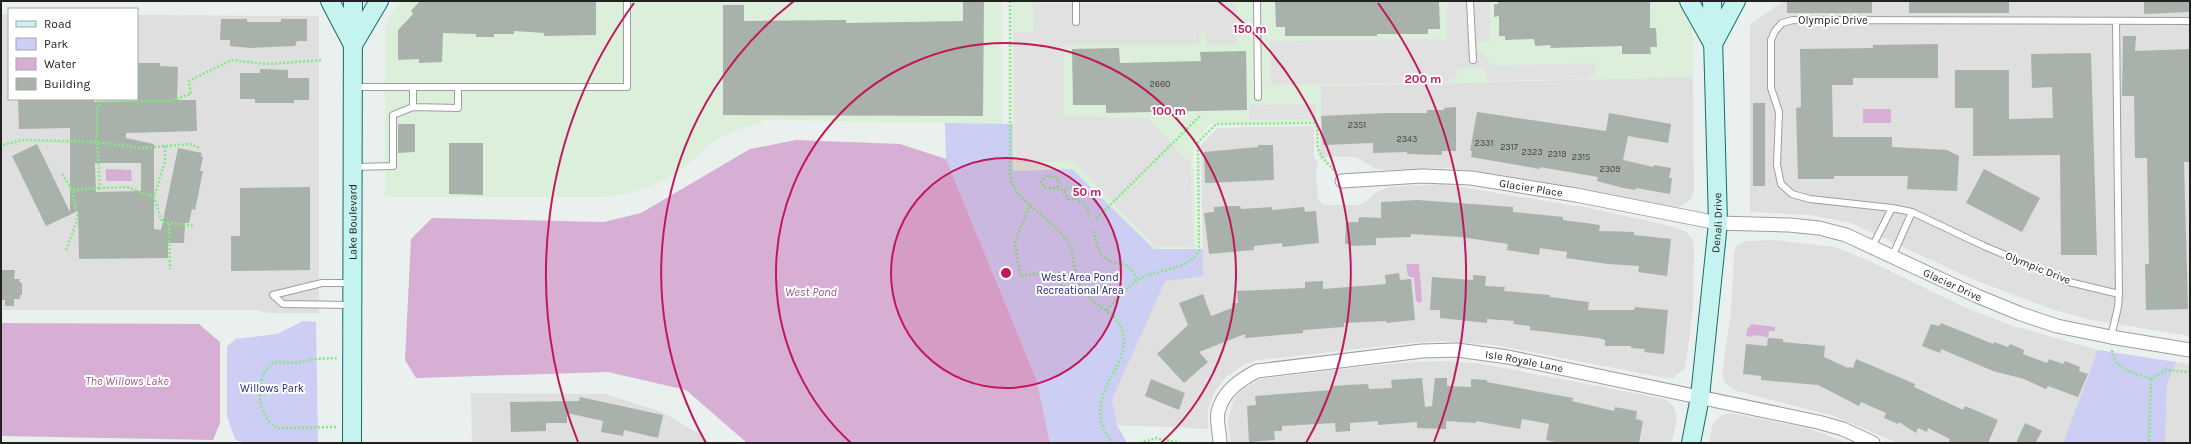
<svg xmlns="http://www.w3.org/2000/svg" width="2191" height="444" font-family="Karla,sans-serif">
	<rect width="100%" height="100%" fill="#e9f0ed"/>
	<!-- residential -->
	<path fill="#dedfde" d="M1783,1H2190V336L2092,320L2054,310L1972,279L1851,223L1810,215L1750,212V25Z
		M1,14H9V99H137V15L319,16V313H269L255,310H1Z
		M1693,77L1694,191L1691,199L1682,206L1670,208L1465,170L1448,168L1386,170L1376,169L1356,157H1327L1320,160L1321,86Z
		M1312,126L1314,128V157L1318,163L1316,171L1318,199L1324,205H1358L1364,203L1375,193L1389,187L1443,184L1589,208L1675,227L1686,232L1693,240L1694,253L1693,310L1685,368L1673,378H1666L1495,345L1441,341L1410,343L1258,360L1245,364L1226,377L1215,391L1208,410V429L1117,425L1112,400L1165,280L1203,276L1201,145L1218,128Z
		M1773,240L1835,247L1865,259L1966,308L2013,326L2098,350L2063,443H1898L1834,416L1733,390L1724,381L1722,373L1731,313L1734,253L1737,245L1745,241Z
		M1443,361L1483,364L1664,399L1673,406L1676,414L1677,421L1671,443H1231L1228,421L1233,401L1238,393L1260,379L1397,363Z
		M2176,362L2190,364V443H2165L2167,384Z
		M471,393L605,394L662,412L698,433L710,443H472Z
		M1729,413L1807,428L1848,443H1709L1713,423L1722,416Z"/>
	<!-- commercial -->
	<path fill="#dcefdb" d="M402,1H1002V124L764,120L716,139L678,173L649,187L626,194L602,197H385V29L392,12Z
		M1012,1H1680L1686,9L1693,34V77L1321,86L1320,122L1211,123L1193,143L1196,250L1154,249L1072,170L1013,172Z"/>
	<!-- park -->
	<path fill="#cccef4" d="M945,123L1013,124V171L1072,169L1154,249H1203V276L1165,281L1112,400L1117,425L1127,443H1050L1037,381L946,159Z
		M303,321L316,322L318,443H244L235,439L227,416V346L236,339L277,334Z
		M2098,350L2176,362L2167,384L2165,443H2063Z"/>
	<!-- parking -->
	<path fill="#e1e1e1" d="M1447,1H1490V41L1478,42V49L1493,66L1595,63V76H1589V79L1486,81L1485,67L1457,69V78H1452V82L1271,85L1270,41L1447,39Z
		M1033,3H1236L1237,45H1206V33H1199L1200,45H1064V117L1148,118L1191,164L1193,247L1155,246L1073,161L1016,163L1014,32H1034Z
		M1315,104L1316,119L1250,120L1249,105Z"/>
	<!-- water -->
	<path fill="#d8afd4" d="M1863,109H1891V123H1863Z
		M796,140L900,144L946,159L1037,381L1050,443H747L686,390L608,372L416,378L405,360L411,239L432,218L604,222L641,213L750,149Z
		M106,169L131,170L132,181H106Z
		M1406,264H1419L1422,300L1420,303L1416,301L1414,278L1408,276Z
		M1,323L199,324L220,342V423L213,440L1,436Z
		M1751,324L1775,327V331H1769L1768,337L1753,335V337L1746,336L1748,327H1750Z"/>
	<!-- building -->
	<path fill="#a8b2ab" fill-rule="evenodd" d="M420,1H596V35L544,36V33L514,31V34H494V37H476V34L443,33L442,62L419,63V59L398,60V30L413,14L411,11Z
		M963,1H984L983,116L723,115V5H744V21L846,20V23L963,21Z
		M1275,1H1439L1440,29H1428V34H1377V36H1285V27H1276Z
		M1498,1H1650V28H1656L1657,47H1650L1651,54H1622V46L1550,48L1551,45L1535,46L1534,39L1505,40V36H1499V16L1494,17V4H1498Z
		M1787,1H1872V13H1787Z
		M1909,1H2009V13H1909Z
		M2190,1V12L2144,14V2Z
		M221,19H247V22H281V19H307V41H297L295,46L250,48L230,46V40H220Z
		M2123,36H2136L2135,51L2190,49V162H2184L2188,309L2146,310L2145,264H2149L2147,158H2135L2134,96H2122Z
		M1938,44V78H1853V85H1832L1833,137H1892V147L1947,150L1959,156L1957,191L1907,189L1908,176H1834V179H1798L1796,108L1801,107L1800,49L1873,48V45Z
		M1119,48L1120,63L1201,61L1200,52L1246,51L1247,110L1106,113V105H1073L1072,49Z
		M2091,53L2097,255H2061L2060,155L1973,156V108H1955V70H2009V119L2053,118L2052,87L2032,88L2031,54Z
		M137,63H160V66L178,67L177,100H196L197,131L126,133V138L154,144V229L161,230L178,148L202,153L201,156L203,157L200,171H203L195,210L192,209L189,223H185L184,243H168V258L79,259L78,211L46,226L12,156L37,144L70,212V128L19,129L18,99H94V102L137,101ZM95,163H141V191L96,192Z
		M260,69L288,70V78H309V100H294V103H255V99H240V73H260Z
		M1753,103H1765V186H1753Z
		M1456,107V151H1442V155L1407,154V152L1373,153V143L1323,145L1321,116L1385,113H1427V110H1444V108Z
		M1477,112L1606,131L1609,113L1671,124L1668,143L1628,136L1623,160L1653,167L1654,165L1671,168L1669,178H1672L1670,194L1636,188L1635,190L1623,188L1597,181L1598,177L1540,167V169L1471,157L1472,151H1470Z
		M398,124H415V152L398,153Z
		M449,143H483V195L449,194Z
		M1258,145H1273L1274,180L1205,183L1204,152L1258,147Z
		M1984,169L2040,198L2022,232L1966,203Z
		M310,187V270L231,271V236H240V188Z
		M1417,200L1513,207V212L1563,217V220L1600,225L1599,231L1634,232V235L1671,239L1667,276L1638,272L1639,266L1608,264L1566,258L1567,252L1540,248L1539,255L1507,250L1508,244L1461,237L1411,234V237L1376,238V245L1349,246L1350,244H1345L1346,222H1358L1359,217L1381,218V202Z
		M1227,206H1240L1241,209L1272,207V210L1304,207L1305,212L1316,211L1319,243L1282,247V243L1254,246V250L1209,254L1204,213L1214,212V207Z
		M2,270H15L14,279H20L19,282L22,283V295H20V299H14V306H5V300H1Z
		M1399,273L1400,280L1411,279L1415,320L1386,323V321L1344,323V327L1303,330V333L1245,338V334L1199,352L1208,362L1184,383L1157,354L1188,325L1179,303L1203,294L1211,316L1232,308V303H1238L1237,291L1305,288V282L1323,281V289L1386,284L1385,275Z
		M1473,275L1486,276L1485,286L1505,287L1504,291L1550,295V297L1589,302L1588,310H1634L1635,307L1668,310L1664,354L1644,352L1645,349L1631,348V346H1605V340L1598,338L1530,330V326L1513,324L1514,321L1487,319V323L1440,318V310H1430L1432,277L1473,280Z
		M1941,323L1993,344L1994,342L2008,347L2010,344L2024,350L2023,354L2047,363L2049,359L2063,364L2065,361L2080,367L2079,371L2088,374L2078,397L2048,386L2046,389L2024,379L1993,371L1941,349L1940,353L1922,346L1931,324L1939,326Z
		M1768,338L1783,339V342L1825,346L1824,357L1848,368L1849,367L1853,368L1856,359L1915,384L1914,387L1963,410L1965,406L1998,420L1988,443H1948L1950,439L1928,428L1927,432L1918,428L1916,433L1899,422L1898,424L1884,418L1886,413L1861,402L1859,406L1818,385L1761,380V376L1743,374L1746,344L1767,346Z
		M1422,378L1425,407L1432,406L1435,378H1447V386L1471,387V379L1487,380V382L1573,398L1572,401L1614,411L1615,407L1637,411L1636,419L1643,421L1639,443H1559L1546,440L1549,424L1522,419L1520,429L1476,421V423L1446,421V429L1417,428V422L1378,425V421L1350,423V431L1336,432L1335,423L1282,426V431H1274L1275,440L1249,442L1247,406L1256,405L1255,396L1332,390V386L1347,385L1368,384L1369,389L1392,388L1391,380Z
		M1151,379L1185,393L1179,410L1145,396Z
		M580,397L663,415L658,438L624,430L623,436L601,432L603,421L567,413V423H546V431L511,432L510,402L579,401Z
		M2025,423L2042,431L2035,443H2016Z"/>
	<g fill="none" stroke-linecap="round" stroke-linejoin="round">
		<!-- lane casing -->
		<g stroke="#9e9e9e" stroke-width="8">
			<path id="lane" d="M1257,1L1258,97
				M1470,1L1473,60
				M1076,22V1
				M355,87H627V1
				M413,87V107L458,108V87
				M354,167L393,166V115L413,107
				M1872,247L1892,208
				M1892,257L1912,212
				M2119,294L2069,282L1984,246L1912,212L1892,208L1810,199L1792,194L1781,184L1777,165L1779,112L1771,88V40L1775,31L1782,23L1793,20L2190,21
				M273,295L283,304L350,305
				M273,295L322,283H350
				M2111,337L2118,307L2119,294L2116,21"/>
		</g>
		<!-- street casing -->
		<g stroke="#9e9e9e" stroke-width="15">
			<g id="street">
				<path id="s1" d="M1342,181L1422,176L1471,178L1576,195L1718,223L1789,225L1819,228L1846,235L1977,296L2021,314L2057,326L2111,337L2190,350"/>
				<path id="s2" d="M1220,443C1220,434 1216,421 1218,412C1223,391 1240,380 1257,371L1422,351L1457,350L1508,357L1818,422L1843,429L1873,443"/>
			</g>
		</g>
		<!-- secondary casing -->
		<g stroke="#136e6d" stroke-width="20">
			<g id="secondary">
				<path d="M330,1L352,43"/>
				<path d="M1689,1L1712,42"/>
				<path d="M1714,42L1736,1"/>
				<path d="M353,45L379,1"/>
				<path id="s3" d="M352,443L353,1"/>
				<path id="s4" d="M1691,443L1700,397L1718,223L1712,1"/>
			</g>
		</g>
		<!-- path -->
		<path stroke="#82ea80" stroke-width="2.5" stroke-dasharray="2 2" stroke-linecap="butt" d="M1010,1V177C1018,206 1054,217 1069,244C1076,258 1073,277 1082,290C1092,305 1111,309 1120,325C1141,365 1073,394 1113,443
			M97,99L102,101H169L191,94L189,81L231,60L267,64L323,60
			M102,101L97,108V142L144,148L190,144L200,148
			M3,145L22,140L97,142L100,188L127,187L154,197
			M165,146V162L154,197L162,222L194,226
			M62,174L72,190L100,188
			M1058,187L1059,180L1053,176H1046L1041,182L1045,188C1060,189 1060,185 1068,199H1076
			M1064,191L1067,187L1072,189L1076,199L1084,204L1090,217
			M1030,204L1015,242L1020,276L1042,273L1055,278L1063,287L1083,292
			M1096,219L1201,115
			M169,224L170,269
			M1093,231C1096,239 1097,251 1104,257C1119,269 1129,257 1137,281
			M66,250L78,218L72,190
			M1107,310C1117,299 1127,286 1141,278C1158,269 1189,270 1199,251L1198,142L1216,124L1314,123C1320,130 1316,139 1318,148C1320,157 1329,164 1334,171
			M2112,350C2113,369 2136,374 2151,379L2149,443
			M2151,379L2166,370L2190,372
			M336,427L278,428C256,417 253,376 274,362L298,363L313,359L337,358
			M1140,443L1156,438L1180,443"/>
		<!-- lane -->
		<use href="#lane" stroke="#fff" stroke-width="6"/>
		<!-- street -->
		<use href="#street" stroke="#fff" stroke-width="13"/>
		<!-- secondary -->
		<use href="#secondary" stroke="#c4f3f0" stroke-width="18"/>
	</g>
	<!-- distance rings -->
	<circle cx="1006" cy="273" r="115" fill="#c2185b" fill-opacity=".12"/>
	<g fill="none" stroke="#c2185b" stroke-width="2">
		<circle cx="1006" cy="273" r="115"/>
		<path d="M851 443A230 230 0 1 1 1161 443"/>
		<path d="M706 443A345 345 0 0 1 794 1M1218 1A345 345 0 0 1 1306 443"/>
		<path d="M578 442A460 460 0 0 1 634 3M1378 3A460 460 0 0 1 1434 442"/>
	</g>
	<g text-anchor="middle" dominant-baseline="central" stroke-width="4" stroke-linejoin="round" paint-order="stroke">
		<!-- number labels -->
		<g font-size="9" fill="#434544">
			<text x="1160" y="84">2660</text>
			<text x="1357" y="125">2351</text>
			<text x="1407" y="139">2343</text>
			<text x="1484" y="143">2331</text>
			<text x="1509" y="147">2317</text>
			<text x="1532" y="152">2323</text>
			<text x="1557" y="154">2319</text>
			<text x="1581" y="157">2315</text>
			<text x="1610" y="169">2309</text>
		</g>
		<!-- street labels -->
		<g font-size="11" fill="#212121" stroke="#fff">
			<text x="1833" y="20">Olympic Drive</text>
			<text stroke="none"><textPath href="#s1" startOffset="190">Glacier Place</textPath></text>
			<text stroke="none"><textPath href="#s3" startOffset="221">Lake Boulevard</textPath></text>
			<text stroke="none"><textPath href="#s4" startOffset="222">Denali Drive</textPath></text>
			<text transform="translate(2038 268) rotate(22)">Olympic Drive</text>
			<text stroke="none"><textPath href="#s1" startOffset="627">Glacier Drive</textPath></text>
			<text stroke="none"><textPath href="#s2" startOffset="359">Isle Royale Lane</textPath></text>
		</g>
		<!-- park labels -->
		<g font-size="11" fill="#1a1d75" stroke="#fff">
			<text x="1080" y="277">West Area Pond<tspan x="1080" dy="13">Recreational Area</tspan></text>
			<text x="272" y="388">Willows Park</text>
		</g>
		<!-- water labels -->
		<g font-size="12" font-style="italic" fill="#a65888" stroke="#fff">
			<text x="811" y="292">West Pond</text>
			<text x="127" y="381">The Willows Lake</text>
		</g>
	</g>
	<circle cx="1006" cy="273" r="6" fill="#c2185b" stroke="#fff" stroke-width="2"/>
	<g font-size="12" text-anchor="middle" font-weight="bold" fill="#c2185b" stroke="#fff" stroke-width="4" stroke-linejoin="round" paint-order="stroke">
		<text x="1250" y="33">150 m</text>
		<text x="1423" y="83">200 m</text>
		<text x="1169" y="115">100 m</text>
		<text x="1087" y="196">50 m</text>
	</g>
	<!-- border -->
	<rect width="2191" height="444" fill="none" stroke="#212121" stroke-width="4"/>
	<!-- legend -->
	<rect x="8" y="8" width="130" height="92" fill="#ffffff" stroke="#a6a6a6"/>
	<rect x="16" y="21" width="20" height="6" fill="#c4f3f0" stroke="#a6a6a6"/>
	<text x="44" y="28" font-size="12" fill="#212121">Road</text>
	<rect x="16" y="38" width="20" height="12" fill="#cccef4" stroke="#a6a6a6"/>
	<text x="44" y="48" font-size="12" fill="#212121">Park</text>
	<rect x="16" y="58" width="20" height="12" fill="#d8afd4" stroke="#a6a6a6"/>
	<text x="44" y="68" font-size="12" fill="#212121">Water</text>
	<rect x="16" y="78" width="20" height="12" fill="#a8b2ab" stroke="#a6a6a6"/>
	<text x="44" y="88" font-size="12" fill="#212121">Building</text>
</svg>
